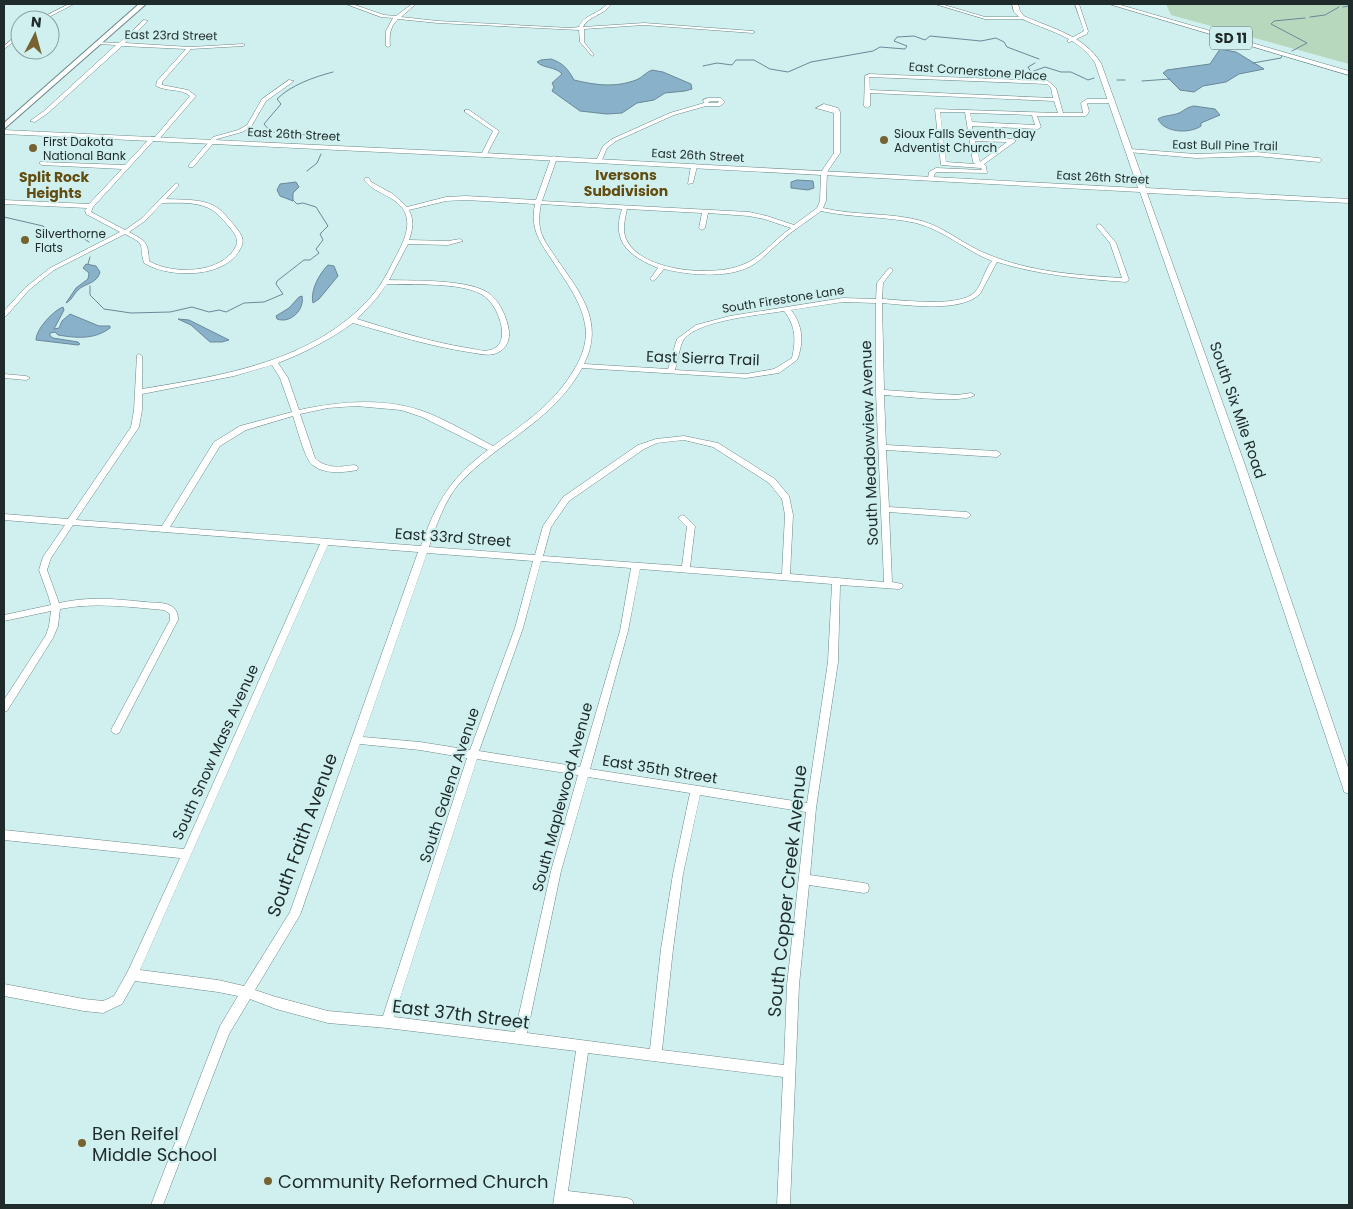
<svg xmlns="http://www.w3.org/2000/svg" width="1353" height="1209" font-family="Poppins,sans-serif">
	<rect width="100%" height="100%" fill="#d0f0ef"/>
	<!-- green -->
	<path fill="#b8d8be" d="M1166,4H1349V64L1171,15Z"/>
	<!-- water -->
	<path fill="#89b1c9" stroke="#698999" d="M1220,49L1236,52L1264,69L1239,74L1226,82L1203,86L1194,92L1180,90L1163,73L1167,70L1210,64Z
		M551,59C563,63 568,69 574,80C595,85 615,88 636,80C642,78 646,72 652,70L663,72L691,84L692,89L685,91L665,93L654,100L637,103L622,113L607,114L580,111L552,91L554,87L552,83L562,74C555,66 544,69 537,62L541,60Z
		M1194,106L1215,109L1220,115L1201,123V126C1190,134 1164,133 1158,119C1164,115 1172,116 1179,113C1185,110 1187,107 1194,106Z
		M797,180L813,181L814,188L808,190L791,188V182Z
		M296,182L299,187L293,193V201L280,196L277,190L280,184Z
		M86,264L96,266L100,272C97,284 85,283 78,290C73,295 72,300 66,303L76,288L88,279L89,273L83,268Z
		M328,265L334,266L338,276L319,299L313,303C310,291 319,274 328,265Z
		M302,296C305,310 290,324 277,319L276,316L289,308L299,297Z
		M63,307L64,310L54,329L59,328L62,321L70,314L99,326H110V328C94,340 76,338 58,335L55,332L50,333V336L53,338L78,342L80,344L78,345L36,340C36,329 53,311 63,307Z
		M178,319L189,320L229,340L222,342H210L191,325Z"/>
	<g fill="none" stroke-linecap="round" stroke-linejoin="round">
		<!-- stream -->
		<path stroke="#698999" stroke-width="1" d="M1343,7L1349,6
			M1310,17L1325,15L1339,7
			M1292,51L1307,43L1271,24L1274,21L1305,18
			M1035,63L1028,67L1031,72L1045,67L1061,72H1071L1088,80L1094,78
			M1253,63L1281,58L1282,56
			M703,66L717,63L732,65L736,60H754L770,69L788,72L811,62L873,51L880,47L905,49L907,46L894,41L897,37L914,36L925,40L930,36L981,41L996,38L1004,42L1007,47L1039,59
			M1117,80H1125
			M1142,81L1170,79
			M314,141L308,135L271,132L264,124L281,104L277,99C291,85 314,77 333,72
			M307,171L317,163L321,154
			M4,217L43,226L52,234L83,238L89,242
			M88,264L90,257
			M90,286V295L104,309L131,313L170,312L192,307L209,312L219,310L226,312L244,303L264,302L283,294L276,284L277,281L304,260H310L319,253L316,249L323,240L320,234L328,226L316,207L303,203L297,204L293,200"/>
		<!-- minor casing -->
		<g stroke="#6b8887" stroke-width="1">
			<path id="minor" d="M69,4H74L43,20H37Z
				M346,4H352L384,15L396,16L412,4H416L401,17L438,21L570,28L579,27C583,15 599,14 607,4H611C605,15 588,16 583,27L644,23L753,31L755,32L753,33L644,25L584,29V42L594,55L592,56L580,42L579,30L438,23L398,19C390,27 389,35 390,46L388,47L386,46V31L393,18L381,17Z
				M935,4H941L985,17H1025L1027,18L1025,19H985Z
				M1075,4H1079L1088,31L1087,34L1070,42H1068V40L1084,31Z
				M144,20L148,21L125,43L190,47L243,44L245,45L243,46L191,49L162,82V85L188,90L196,96L159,139H155L93,207L91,212L125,230L141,219L176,183L179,185L166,199C182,200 203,198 218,208C224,213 229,219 234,225C238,230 245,238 242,245C230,279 169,279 144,263C138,242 148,246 125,234L54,270L30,289L6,316L4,317V311L26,287L50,268L120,232L86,214L85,210L87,208L4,204V200L89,204L122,169L42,165L40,164V162L125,165L151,137H155L190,96C181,88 167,92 156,86L157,81L186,49L122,46L48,113L35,122L30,121L44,111L116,45L98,44L96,43V42L119,43ZM162,203C179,203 201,201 215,212C221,217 226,223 231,229C235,234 239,240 236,246C223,274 172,275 149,261C148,242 146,241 129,232L145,221Z
				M18,34H20V37L4,49V46Z
				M869,74L1048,81L1056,88L1063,113H1083L1081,103L1087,99H1112L1115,101L1112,103H1088L1087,104L1089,111L1087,115L1085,116H1037L1041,127L1038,129L972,126L974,137L1013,139L1016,141L984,164L986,166L987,173L937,172L935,173L933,179L931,180L928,178L929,172L936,168L982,170L981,168L941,165L935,109L1058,113L1054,101L870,93V106L867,108L864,106L865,76ZM869,77L1047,84L1051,88L1053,98L870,90ZM940,112H965L973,162L975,164L946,162ZM970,113L1032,115L1035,125L972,122ZM975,141L1007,142L980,162Z
				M289,80L294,81L266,101L251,127L242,132L217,139L193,167H189V165L213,137L238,130L247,125L262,99Z
				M708,98H721L725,102L720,106H706L674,115L616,141L607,148L601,162L596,161L603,146L612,139L670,113L704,103L703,100ZM711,101H718L719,102L717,103H709L708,102Z
				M824,104L838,108L840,112V153L827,172L826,201L823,208C856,216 890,212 922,221C946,228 964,245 987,254C1030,272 1076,275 1122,278L1110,243L1096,226L1099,224L1101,225L1116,243L1129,280L1126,282C1082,279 1039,275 997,262L980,294C960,313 908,305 882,303L884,390L957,395L971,393L975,395C962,404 902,396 884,395L886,445L997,451L1001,454L997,457L886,450L889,507L967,512L971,515L967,518L889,512L892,582L902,584L903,586L902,588L899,589L840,585L838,662L816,808L810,875L864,883L868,884L869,888L868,892L864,893L809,885L799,985L790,1205H777L783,1077L588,1053L568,1191L627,1198L632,1200L634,1205H553L576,1051L387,1028L328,1023L276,1009L250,999L229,1034L163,1205H151L220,1026L238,996L218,992L135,981L122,1004L103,1013L84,1011L4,996V984L84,999L103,1001L114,996L128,971L180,858L4,840V830L184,849L320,544L73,525L51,558L47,570L59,603C90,596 114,599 146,602C153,603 163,602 169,605C176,608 178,613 178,620L119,733L116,734L113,733L111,730L170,620V614L164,610C129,607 95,602 60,609L58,626L53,638L7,711L4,712V700L46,635L49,626L51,611L4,621V615L51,605L48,595L39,570L43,557L65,525L4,520V514L68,519L131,427L134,410L137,355L139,354L142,356V389C224,375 313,362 371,297C380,287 387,274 393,262C400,248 411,231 406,215C399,195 372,194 364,179L365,178H369L371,182L393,194L407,207L446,197L466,196L536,200L551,158L554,156L557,158L542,201L749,212L767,216L794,225L817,208L820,201L821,172L834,153V113L816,108ZM466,200L535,204C530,230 540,242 554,263C566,282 581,301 585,324C588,339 583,355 575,368C556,402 525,423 493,446C472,435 450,422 428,413C387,397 341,401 299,410L288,378L278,363C306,352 329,340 353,323C391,334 429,346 468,352C476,353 486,356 494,354C505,351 510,342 509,331C507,317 499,299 487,292C464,279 416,281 389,280L408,244L448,245L463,241L460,239L448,241L409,240C413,229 414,220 409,210L446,201ZM541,204L622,209C611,242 629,256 658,268L650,279L653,281L655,280L664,269C689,275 727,279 751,266C762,260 771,249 781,241C793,230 808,221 821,211C852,218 885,216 916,223C944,230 966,251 992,261C984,270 983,283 975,292C960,308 903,300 882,299L883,283L893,270L890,268L888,269L877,283L876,299L843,298L730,316L696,325L677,339L668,369L584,364C605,322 580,292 556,258C552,251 545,243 542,235C538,225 539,214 541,204ZM627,209L702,213L699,228L702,230L705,228L708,213L749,216L764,219L791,228C775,239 760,259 742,265C713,277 641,272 626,239C622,229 625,219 627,209ZM387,284C412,285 459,282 481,294C494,301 502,320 502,333C502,341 499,348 490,350C483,352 475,349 468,348C430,342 393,330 357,319L376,299ZM843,302L876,303V392L884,582L790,574L793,515L789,496L775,479L718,443L684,436L656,439L638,445L563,497L543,526L535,555L429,547C436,526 444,502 458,485C498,441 552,423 582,368L746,378L779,373L797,360C804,343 803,325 791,310ZM784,311C796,326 796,340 792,358L774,369L746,374L675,370C677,362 680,345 684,339C699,320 760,315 784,311ZM272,365L280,378L292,412L240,426L214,442L162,526L76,520L139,427L142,410V394L234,376ZM356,406L401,410L422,417L488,450C450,478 436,503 421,546L170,527L220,446L246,430L293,416C297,428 303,451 309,461C319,475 342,473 357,470L358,468L357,466L354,465C340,467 326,469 315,458L300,414L328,408ZM684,440L713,447L769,483L782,499L785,515L782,574L690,567L695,526L685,516L682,515L678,518L687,527L682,566L543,556L551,527L569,501L644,449L657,443ZM328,545L418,552L290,912L244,986L218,980L140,970ZM427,553L533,561L515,628L470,750L420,742L363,737ZM541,561L631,568L620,631L580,767L479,751L523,628ZM640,569L832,584L828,662L807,803L590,769L628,631ZM360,744L420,750L467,758L383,1016L328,1011L276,997L255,990L300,915ZM477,759L578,775L551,871L515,1032L394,1017ZM588,777L690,793L673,874L661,949L650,1049L527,1033L561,871ZM700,795L806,812L787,985L784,1065L662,1050L673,949L683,874Z
				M465,110H469L499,131L486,156L481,155L493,131L465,112Z
				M1130,149L1196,154L1256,152L1319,158L1322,160L1319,162L1256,156L1196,158L1128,152V150Z
				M694,164L697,166L693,183L688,184L691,166Z
				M4,374L26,376L30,378L26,380L4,378Z"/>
		</g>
		<!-- major casing -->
		<g stroke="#6b8887" stroke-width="1">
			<path id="major" d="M1012,4H1018L1020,11L1024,16C1053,29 1083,35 1101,63L1146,188L1349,199V203L1147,193L1245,465L1349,770V794L1344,792L1343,788L1235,465L1140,192L484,157L4,134V130L484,153L1138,188L1095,63C1078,36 1047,31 1020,18L1014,12Z
				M1109,4H1117L1349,71V75Z"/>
		</g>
		<!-- highway casing -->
		<g stroke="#6b8887" stroke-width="2">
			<path id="highway" d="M139,4H146L4,129V123Z"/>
		</g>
		<!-- minor -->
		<use href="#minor" fill="#fff" fill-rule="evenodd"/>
		<!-- major -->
		<use href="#major" fill="#fff" fill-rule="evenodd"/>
		<!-- highway -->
		<use href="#highway" fill="#fff" fill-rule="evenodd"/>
	</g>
	<!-- markers -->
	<g fill="#776332" stroke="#d0f0ef" stroke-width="2">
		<circle cx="884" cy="140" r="5"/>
		<circle cx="33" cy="148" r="5"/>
		<circle cx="25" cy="240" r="5"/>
		<circle cx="82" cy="1143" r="5"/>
		<circle cx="268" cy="1181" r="5"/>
	</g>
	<g text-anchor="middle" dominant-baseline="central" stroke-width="4" stroke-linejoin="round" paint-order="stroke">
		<!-- far-street labels -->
		<g font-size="12" fill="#1e2b2a" stroke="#d0f0ef">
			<text transform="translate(171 35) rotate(1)">East 23rd Street</text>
			<text transform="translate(978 71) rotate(4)">East Cornerstone Place</text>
			<text transform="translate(294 134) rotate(3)">East 26th Street</text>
			<text transform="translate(1225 145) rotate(1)">East Bull Pine Trail</text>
			<text transform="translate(698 155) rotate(3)">East 26th Street</text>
			<text transform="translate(1103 177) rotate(3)">East 26th Street</text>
			<text transform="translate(783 299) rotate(-9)">South Firestone Lane</text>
		</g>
		<!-- far-poi labels -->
		<g font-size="12" fill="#1e2b2a" stroke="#d0f0ef" text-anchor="start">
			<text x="894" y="133">Sioux Falls Seventh-day<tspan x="894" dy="14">Adventist Church</tspan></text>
			<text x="43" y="141">First Dakota<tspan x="43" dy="14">National Bank</tspan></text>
			<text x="35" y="233">Silverthorne<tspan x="35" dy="14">Flats</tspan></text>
		</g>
		<!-- shield labels -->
		<rect fill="#d0f0ef" stroke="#536665" stroke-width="1" x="1210" y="26.5" width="42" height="23" rx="4"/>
		<g font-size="14" font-weight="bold" fill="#1e2b2a">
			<text x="1231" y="38">SD 11</text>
		</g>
		<!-- far-neighbourhood labels -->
		<g font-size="14" font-weight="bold" fill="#624c10" stroke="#d0f0ef">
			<text x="626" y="175">Iversons<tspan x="626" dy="16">Subdivision</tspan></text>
			<text x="54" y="177">Split Rock<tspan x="54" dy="16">Heights</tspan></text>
		</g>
		<!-- street labels -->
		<g font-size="15" fill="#1e2b2a" stroke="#d0f0ef">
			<text transform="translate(703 358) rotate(2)">East Sierra Trail</text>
			<text transform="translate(1238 410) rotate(71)">South Six Mile Road</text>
			<text transform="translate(869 443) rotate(-92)">South Meadowview Avenue</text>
			<text transform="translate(453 537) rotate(4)">East 33rd Street</text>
			<text transform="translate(215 752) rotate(-66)">South Snow Mass Avenue</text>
			<text transform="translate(660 769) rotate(9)">East 35th Street</text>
			<text transform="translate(449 785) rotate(-72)">South Galena Avenue</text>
			<text transform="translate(562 797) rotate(-75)">South Maplewood Avenue</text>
		</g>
		<!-- near-street labels -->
		<g font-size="18" fill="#1e2b2a" stroke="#d0f0ef">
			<text transform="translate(302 835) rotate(-70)">South Faith Avenue</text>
			<text transform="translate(787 891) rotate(-84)">South Copper Creek Avenue</text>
			<text transform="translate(461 1014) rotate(7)">East 37th Street</text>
		</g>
		<!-- near-poi labels -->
		<g font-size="18" fill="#1e2b2a" stroke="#d0f0ef" text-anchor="start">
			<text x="92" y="1133">Ben Reifel<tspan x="92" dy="21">Middle School</tspan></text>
			<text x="278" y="1181">Community Reformed Church</text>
		</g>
	</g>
	<!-- border -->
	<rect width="1353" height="1209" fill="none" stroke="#1e2b2a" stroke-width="10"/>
	<!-- north arrow -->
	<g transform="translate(35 35) rotate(6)"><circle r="24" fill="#d0f0ef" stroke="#89a1a0"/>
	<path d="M0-4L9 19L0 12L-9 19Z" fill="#776332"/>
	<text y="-8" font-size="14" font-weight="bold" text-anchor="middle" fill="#1e2b2a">N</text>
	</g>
</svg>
